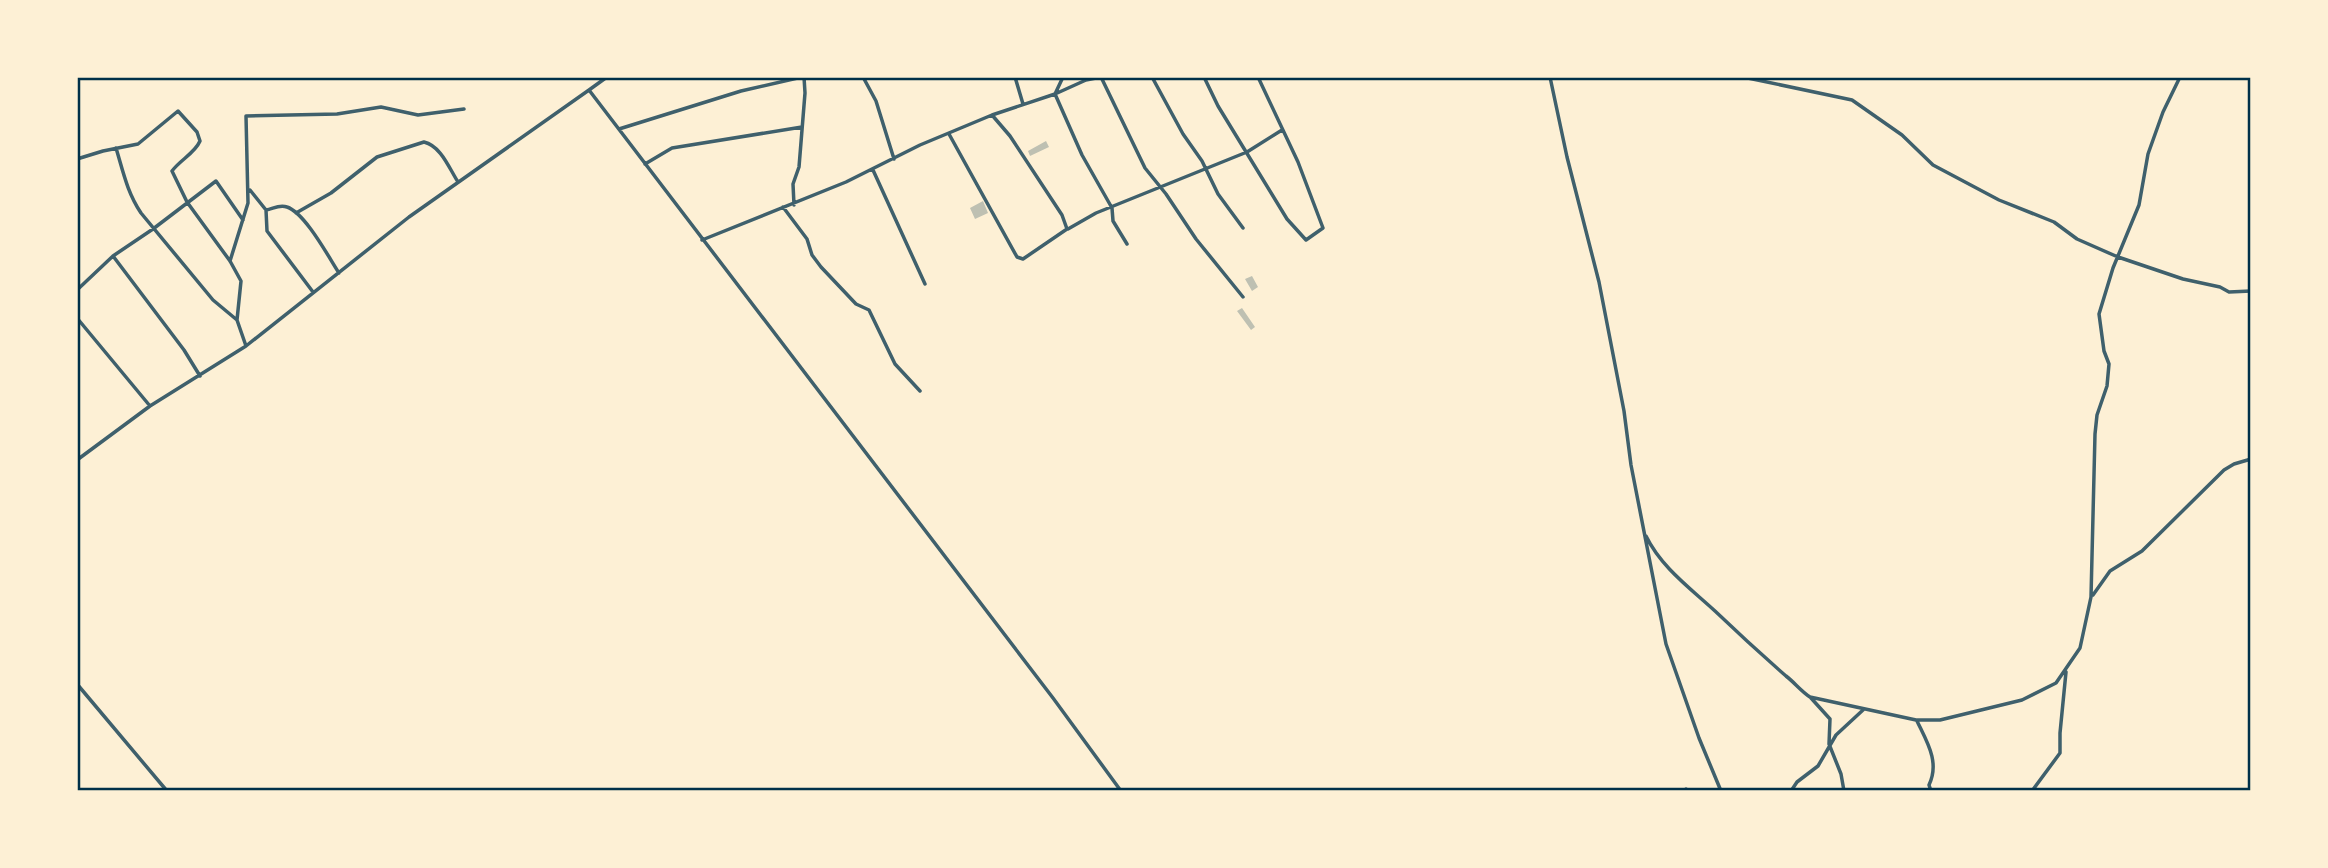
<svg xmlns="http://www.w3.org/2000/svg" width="2328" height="868" font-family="Quicksand,sans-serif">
	<rect width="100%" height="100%" fill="#fdf0d5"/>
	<!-- building -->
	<path fill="#bec0b2" d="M1046,141L1049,147L1030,156L1028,151Z
		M983,201L988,213L975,219L970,208Z
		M1252,276L1258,287L1252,291L1245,279Z
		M1242,308L1255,327L1251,330L1237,311Z"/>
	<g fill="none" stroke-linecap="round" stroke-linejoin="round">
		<!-- minor -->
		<path stroke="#3f606c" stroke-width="3.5" d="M863,77L876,101L894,159
			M1015,77L1023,104
			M1063,77L1055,94L1082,155L1112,208L1113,221L1127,244
			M1101,77L1145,168L1166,194L1196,239L1243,297
			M1152,77L1183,134L1202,161L1218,194L1243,228
			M1204,77L1218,106L1287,219L1306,240L1323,228L1298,162L1258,77
			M1550,77L1567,157L1599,282L1624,411L1631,465L1666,644L1699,738L1721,791
			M1743,77L1852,100L1902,135L1933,165L1999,200L2054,222L2077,239L2118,257L2183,279L2220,287L2229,292L2251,291
			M589,90L607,77
			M619,129L741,91L802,77
			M949,134L1017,257L1023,259L1067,229L1062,215L1010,136L992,115
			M116,148C123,171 127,192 141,213L213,300L237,320
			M77,159L103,151L138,144L178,111L197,132L200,141C195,153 180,160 172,171L187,202L230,261L241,281L237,320L246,346
			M645,164L672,148L802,127
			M873,170L925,284
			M250,190L266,210C273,209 279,204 287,207C305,213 328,256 339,273
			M794,205L793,184L799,167L805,93L804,77
			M783,207L807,239L812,255L821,267L856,304L869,310L895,364L920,391
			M266,210L267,231L313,292
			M296,213L331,193L377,157L424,142C441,146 449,168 458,182
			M1068,229L1096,213L1247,152L1282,130
			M702,240L846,182L920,145L992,115L1055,94L1086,80L1101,77
			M113,256L184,350L200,376
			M230,261L248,203L246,116L337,114L381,107L418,115L464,109
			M77,290L113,256L153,229L216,181L243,220
			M77,318L150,406
			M77,460L150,406L246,346L409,217L589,90L1053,698L1121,791
			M1646,536C1661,567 1690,588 1715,611C1738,633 1762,655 1786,676C1795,683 1801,691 1810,697L1916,720H1940L2022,700L2056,683L2080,648L2091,597L2095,434L2097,415L2107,386L2109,364L2104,351L2099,314L2113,268L2139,205L2148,154L2163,112L2180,77
			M2093,595L2110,571L2142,551L2224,470L2234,464L2251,459
			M77,684L167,791
			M1811,698L1830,719L1829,744L1841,774L1844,791
			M1917,721C1927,742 1940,762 1929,785L1931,791
			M1686,789V791
			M1791,791L1797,782L1818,766L1836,735L1863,710
			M2032,791L2060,753V733L2066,672"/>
	</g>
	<!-- border -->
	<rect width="2328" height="868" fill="none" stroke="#fdf0d5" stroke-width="158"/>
	<rect x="79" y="79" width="2170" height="710" fill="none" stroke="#003049" stroke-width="2.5"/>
</svg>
